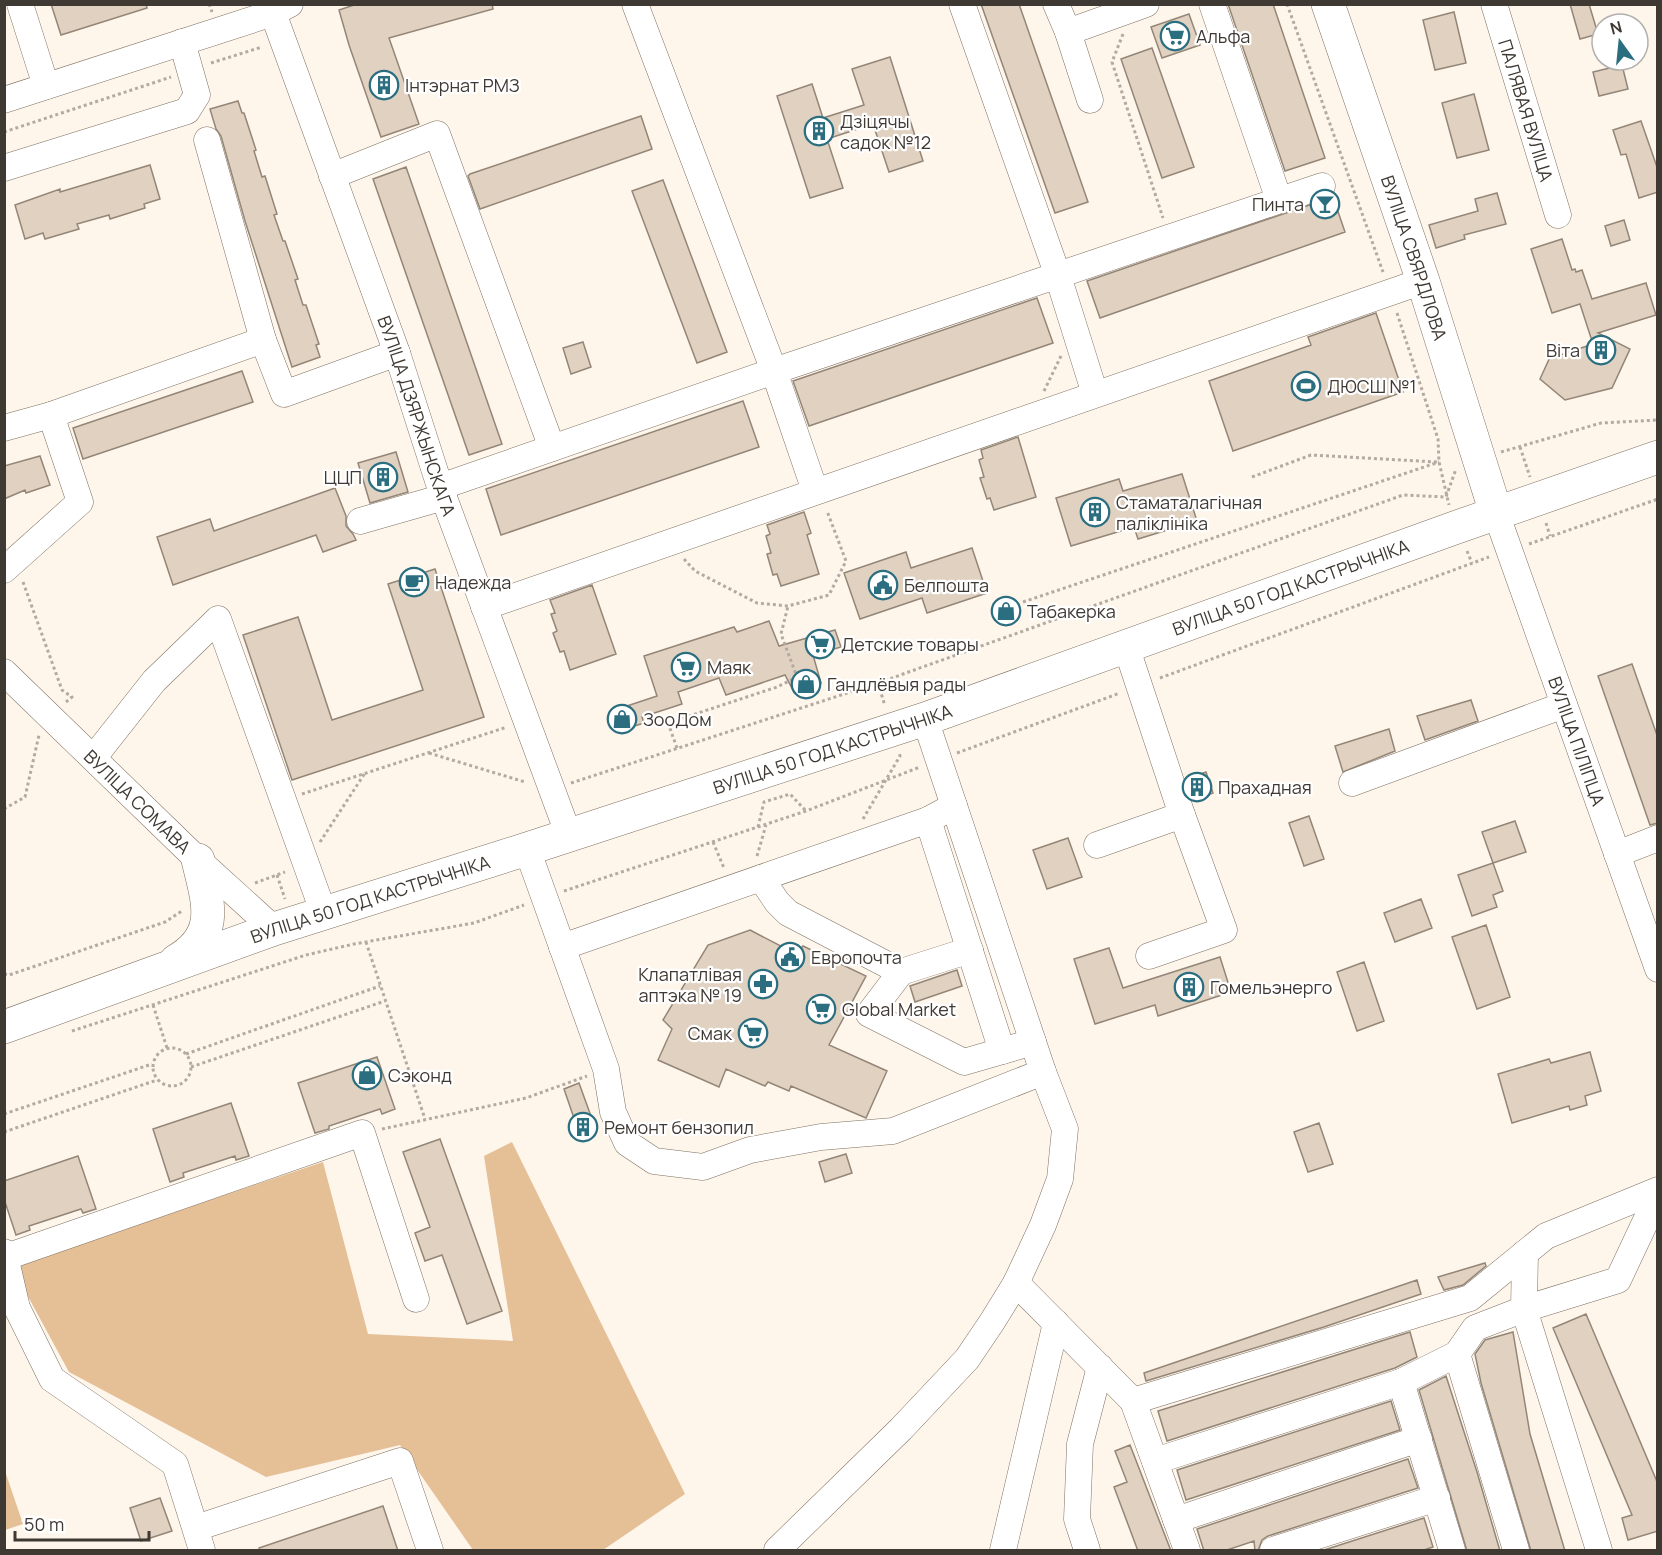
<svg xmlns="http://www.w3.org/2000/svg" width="1662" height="1555" font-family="Manrope,sans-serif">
	<rect width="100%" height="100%" fill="#fef5eb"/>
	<!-- green -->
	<path fill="#e5bf96" d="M512,1142L685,1494L603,1550H473L400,1445L266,1477L69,1372L12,1267L323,1162L368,1334L513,1341L484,1156Z
		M4,1468L23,1524L5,1530H4Z"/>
	<!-- building -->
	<path fill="#e0d1c1" stroke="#948677" stroke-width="1.5" d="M51,4H146L147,8L61,35Z
		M357,4H492L493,9L389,38L419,124L381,137L349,45L339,10Z
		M981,4H1019L1088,202L1055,213Z
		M1228,4H1273L1325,158L1285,171Z
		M1570,4H1589L1598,34L1580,39Z
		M1454,12L1466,63L1435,70L1423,20Z
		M1189,14L1200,45L1162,58L1151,27Z
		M1152,48L1194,167L1162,178L1121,59Z
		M890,57L923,161L889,172L873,124L827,139L843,188L810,198L777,96L812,84L823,118L864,105L852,69Z
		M1622,65L1628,89L1599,96L1593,72Z
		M1474,94L1489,150L1457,158L1442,103Z
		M238,101L242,113H244L256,150L254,151L262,177L265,176L277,214L274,215L283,241H285L298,279L295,280L303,305H306L319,344L316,345L320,357L292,367L245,221L221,136L216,129L210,109Z
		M641,116L652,149L480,209L468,176L470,174Z
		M1641,121L1658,170V192L1639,198L1626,154L1621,155L1613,130Z
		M150,165L160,199L144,204L145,208L110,219L109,215L77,224L79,229L45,239L43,233L25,239L15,205L60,189V192Z
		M406,167L502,444L469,455L373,179Z
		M663,180L727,352L697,363L632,191Z
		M1497,193L1506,224L1464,235L1465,239L1436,248L1429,225L1478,211L1475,199Z
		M1333,197L1345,232L1100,318L1087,281Z
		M1624,220L1630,240L1611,246L1605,226Z
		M1562,239L1572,270L1575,269L1576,272L1582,270L1592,299L1646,283L1656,315L1598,333L1630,349L1612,388L1565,400L1540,379L1556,344L1560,355L1593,344L1580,304L1552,313L1531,249Z
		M1037,298L1053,343L809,426L793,381Z
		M1376,313L1403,392L1233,451L1209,381L1311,345L1308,337Z
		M583,342L591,367L571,374L563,348Z
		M242,371L253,402L83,459L73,428Z
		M743,401L759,447L501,535L486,489Z
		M1018,437L1036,497L994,510L990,498L987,499L980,478L984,477L979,460L983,458L981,450Z
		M396,452L408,492L370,503L358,463Z
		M40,456L50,485L26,493L25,490L4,499V466Z
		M1182,474L1197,521L1138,539L1134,527L1071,546L1056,498L1119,479L1123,491Z
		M335,488L346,516V526L353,534L356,540L323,552L316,535L173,585L157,537L210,519L214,531Z
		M804,512L811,533L807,535L819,574L781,586L777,574L773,575L767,554L771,553L766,536L770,534L767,525Z
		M972,548L987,593L927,613L922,598L860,619L844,573L906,552L911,568Z
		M435,569L484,717L292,780L243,635L298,617L332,720L423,690L388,584Z
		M592,585L616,654L570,670L564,651L560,652L553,633L557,631L551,614L555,613L550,600Z
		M769,621L779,646L835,630L841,647L813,655L821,683L794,692L785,675L726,695L719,678L678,692L682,704L642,717L644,723L622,730L615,710L657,696L644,656L734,627L737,632Z
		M1632,664L1658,738V823L1650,825L1598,676Z
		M1471,700L1478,721L1425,740L1417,716Z
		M1389,729L1395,751L1343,772L1335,746Z
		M1206,772L1213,793L1193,800L1186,779Z
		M1309,816L1324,859L1304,866L1289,823Z
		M1515,821L1526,852L1493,863L1482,832Z
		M1068,838L1082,877L1047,889L1033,850Z
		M1493,863L1503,891L1493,895L1497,907L1472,916L1458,875Z
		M1421,899L1432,928L1395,942L1384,913Z
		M1486,925L1510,997L1477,1009L1452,937Z
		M750,930L796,954L803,946L866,976L829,1045L887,1071L866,1118L791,1086L789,1091L768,1082L765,1086L726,1069L719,1087L658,1060L672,1029L663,1020L708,945Z
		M1109,948L1123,988L1220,957L1231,992L1158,1016L1155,1005L1095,1024L1074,959Z
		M1364,962L1384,1021L1357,1031L1337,972Z
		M957,970L962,986L915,1002L910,986Z
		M1590,1052L1601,1091L1585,1096L1587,1105L1570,1110L1569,1106L1512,1123L1498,1074L1549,1059L1551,1063Z
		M377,1057L395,1109L382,1114L380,1109L329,1126V1129L315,1133L298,1083Z
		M579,1083L592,1119L576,1124L564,1089Z
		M231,1103L249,1156L236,1160L235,1156L183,1173L184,1177L170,1182L153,1129Z
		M1319,1123L1333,1164L1308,1172L1294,1132Z
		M440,1139L502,1311L467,1324L442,1255L425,1261L415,1233L430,1227L403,1152Z
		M846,1154L852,1173L825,1182L819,1162Z
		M78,1156L96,1209L83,1213L81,1209L29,1226L30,1230L16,1235L4,1199V1181Z
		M1485,1263L1486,1266L1463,1285L1444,1290L1438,1277Z
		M1417,1280L1421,1294L1324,1327L1146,1381L1144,1373Z
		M1586,1314L1658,1484V1531L1628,1540L1622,1518L1632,1515L1553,1328Z
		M1410,1332L1417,1357L1395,1368L1167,1441L1158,1411Z
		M1513,1332L1530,1434L1565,1551H1531L1481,1383L1475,1354L1485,1340Z
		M1446,1376L1477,1472L1500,1551H1467L1419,1390Z
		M1391,1401L1400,1430L1186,1500L1177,1470Z
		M1130,1445L1171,1551H1138L1114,1487L1127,1482L1115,1451Z
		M1408,1459L1418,1488L1268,1536L1262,1540L1258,1551H1255L1254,1541L1224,1551H1204L1197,1529Z
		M160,1498L172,1531L141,1541L130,1508Z
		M383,1506L398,1551H260L259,1548Z
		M1424,1518L1433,1547L1421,1551H1321Z"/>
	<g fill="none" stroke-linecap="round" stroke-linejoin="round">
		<!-- minor casing -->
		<g stroke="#7f7162" stroke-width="27">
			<g id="minor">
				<path d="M20,4L46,86"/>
				<path id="s1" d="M290,4L273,13L397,353L440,487L569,836"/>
				<path d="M635,4L774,371L815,491"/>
				<path d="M962,4L1058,276L1095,394"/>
				<path d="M1056,4L1068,32L1090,100"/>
				<path d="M1212,4L1279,200"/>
				<path id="s2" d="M1494,4L1558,215"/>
				<path d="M1068,32L1146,4"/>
				<path d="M4,100L273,13"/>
				<path d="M207,140L263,340L284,394L397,353"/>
				<path d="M4,168L187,111L197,95L182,42"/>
				<path d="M332,176L437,134L552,448"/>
				<path d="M4,428L51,415L263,340"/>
				<path d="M440,487L774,371L1322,186"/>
				<path id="s3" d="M1496,513L1658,969"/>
				<path d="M360,521L444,497"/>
				<path d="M4,570L80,502L51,415"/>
				<path d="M484,607L1423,281"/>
				<path d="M1126,646L1182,815L1224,930L1149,956"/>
				<path id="s4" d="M4,672L198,860L274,929"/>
				<path d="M94,757L154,681L218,619L324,914"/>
				<path d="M1352,783L1564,705"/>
				<path d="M928,820L1002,1051"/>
				<path d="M1097,845L1182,815"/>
				<path d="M527,849L606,1069L613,1112L627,1143L654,1161L703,1167L750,1150L821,1137L893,1131L1043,1072"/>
				<path d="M1617,854L1658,838"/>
				<path d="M761,878L777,902L788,913L901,972L869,1014L964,1062L1033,1042"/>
				<path d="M562,947L928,820L954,806"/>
				<path d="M901,972L970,950"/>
				<path d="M4,1252L17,1308L52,1379L175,1464L202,1550"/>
				<path d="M1525,1253L1524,1309L1599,1550"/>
				<path d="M6,1257L362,1133L416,1299"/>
				<path d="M1016,1283L1133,1401L1187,1550"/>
				<path d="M1457,1354L1516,1550"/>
				<path d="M1401,1382L1452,1550"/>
				<path d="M1133,1401L1470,1298L1546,1236L1658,1190"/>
				<path d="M1155,1461L1401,1382L1457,1354L1475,1328L1524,1309L1618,1280L1658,1195"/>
				<path d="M1176,1520L1419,1439"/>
				<path d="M196,1528L400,1461L430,1550"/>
				<path d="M777,1550L901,1429L967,1359L992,1322L1016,1283L1043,1225L1060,1179L1065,1129L1043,1072L925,719"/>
				<path d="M1003,1550L1056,1323"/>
				<path d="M1087,1550L1077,1519L1080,1444L1100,1367"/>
				<path d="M1273,1550L1437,1498"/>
			</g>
		</g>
		<!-- major casing -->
		<g stroke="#7f7162" stroke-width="34">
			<g id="major">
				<path id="s5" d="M1328,4L1423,281L1496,513"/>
				<path d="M176,961C221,935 208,902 198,860"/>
				<path id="s6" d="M4,1027L274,929L527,849L925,719L1457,527L1658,457"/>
			</g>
		</g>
		<!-- path -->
		<path stroke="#b3aba3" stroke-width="3" stroke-dasharray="3 3" stroke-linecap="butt" d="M209,4L212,12
			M1287,4L1383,272
			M1123,34L1112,62L1163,218
			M211,63L262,47
			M4,132L171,77
			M1397,313L1438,439L1439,462L1449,505
			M1044,391L1061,356
			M1520,447L1530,477
			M1501,452L1601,423L1658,420
			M1252,477L1311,455L1437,462
			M1546,523L1550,536
			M1529,544L1658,499
			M1467,551L1472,563
			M684,559L695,571L757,603L788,606L829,595L846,561L827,511
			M23,582L62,690L72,697L66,702
			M1023,602L1439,462
			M1160,678L1489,557
			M878,683L885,706
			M677,748L668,723L777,687L797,677L781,634L788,606
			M429,753L525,782
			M957,753L1120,693
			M571,783L878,683L1403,495L1446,497L1456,469
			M302,794L507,727
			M4,809L25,797L39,735
			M863,819L900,756L899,752
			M758,827L764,802L790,794L806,811
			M320,842L365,773
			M713,842L724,868
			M757,856L766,825
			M277,875L285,899
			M255,883L285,872
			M564,891L806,811L920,767
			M366,942L425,1119
			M4,974L9,975L165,922L182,911
			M153,1005L167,1048
			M72,1031L306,955L354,944L474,923L524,905
			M153 1067a19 19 0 1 1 38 0a19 19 0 1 1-38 0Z
			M186,1054L380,986
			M191,1067L385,1001
			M4,1114L152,1064
			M382,1129L526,1098L587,1076
			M4,1132L157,1080"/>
		<!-- minor -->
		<use href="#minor" stroke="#fff" stroke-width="26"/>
		<!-- major -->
		<use href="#major" stroke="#fff" stroke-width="33"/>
	</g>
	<!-- icons -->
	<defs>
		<g id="supermarket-ring" transform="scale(1.5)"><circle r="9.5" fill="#fff" stroke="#2b6e80" stroke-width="1.5"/><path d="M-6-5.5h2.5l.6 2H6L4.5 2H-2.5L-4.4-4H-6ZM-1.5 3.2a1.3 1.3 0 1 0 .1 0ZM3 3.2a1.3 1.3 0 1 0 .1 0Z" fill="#2b6e80"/></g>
		<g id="building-ring" transform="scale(1.5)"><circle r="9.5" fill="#fff" stroke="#2b6e80" stroke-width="1.5"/><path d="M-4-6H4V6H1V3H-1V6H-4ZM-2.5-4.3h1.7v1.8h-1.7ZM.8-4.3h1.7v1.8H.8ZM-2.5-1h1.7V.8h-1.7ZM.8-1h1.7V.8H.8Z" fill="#2b6e80"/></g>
		<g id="bar-ring" transform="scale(1.5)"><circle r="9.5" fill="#fff" stroke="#2b6e80" stroke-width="1.5"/><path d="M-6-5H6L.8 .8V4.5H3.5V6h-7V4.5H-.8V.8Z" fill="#2b6e80"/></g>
		<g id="stadium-ring" transform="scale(1.5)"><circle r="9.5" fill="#fff" stroke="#2b6e80" stroke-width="1.5"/><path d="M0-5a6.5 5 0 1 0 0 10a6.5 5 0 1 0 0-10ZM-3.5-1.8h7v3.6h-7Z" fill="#2b6e80"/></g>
		<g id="cafe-ring" transform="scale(1.5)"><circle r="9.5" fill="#fff" stroke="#2b6e80" stroke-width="1.5"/><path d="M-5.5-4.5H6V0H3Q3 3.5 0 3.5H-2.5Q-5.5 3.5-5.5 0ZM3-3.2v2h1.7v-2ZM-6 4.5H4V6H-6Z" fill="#2b6e80"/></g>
		<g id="civic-ring" transform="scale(1.5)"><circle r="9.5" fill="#fff" stroke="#2b6e80" stroke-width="1.5"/><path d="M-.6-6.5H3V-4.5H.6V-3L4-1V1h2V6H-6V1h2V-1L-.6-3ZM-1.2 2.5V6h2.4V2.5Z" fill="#2b6e80"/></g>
		<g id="shop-ring" transform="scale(1.5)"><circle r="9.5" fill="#fff" stroke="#2b6e80" stroke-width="1.5"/><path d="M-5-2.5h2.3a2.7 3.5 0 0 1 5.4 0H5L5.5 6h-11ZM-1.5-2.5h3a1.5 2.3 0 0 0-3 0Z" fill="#2b6e80"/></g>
		<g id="pharmacy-ring" transform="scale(1.5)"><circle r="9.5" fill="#fff" stroke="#2b6e80" stroke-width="1.5"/><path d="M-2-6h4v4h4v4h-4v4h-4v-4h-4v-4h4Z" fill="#2b6e80"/></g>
	</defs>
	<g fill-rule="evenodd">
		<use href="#supermarket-ring" x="1175" y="36"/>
		<use href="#building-ring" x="384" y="85"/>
		<use href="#building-ring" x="819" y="131"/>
		<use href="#bar-ring" x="1325" y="204"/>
		<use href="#building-ring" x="1601" y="350"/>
		<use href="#stadium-ring" x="1306" y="386"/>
		<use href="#building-ring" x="383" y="477"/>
		<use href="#building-ring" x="1095" y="512"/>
		<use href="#cafe-ring" x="414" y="582"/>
		<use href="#civic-ring" x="883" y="585"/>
		<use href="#shop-ring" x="1006" y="611"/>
		<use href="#supermarket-ring" x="820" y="644"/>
		<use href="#supermarket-ring" x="686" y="667"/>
		<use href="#shop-ring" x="806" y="684"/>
		<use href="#shop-ring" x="622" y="719"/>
		<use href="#building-ring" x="1197" y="787"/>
		<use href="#civic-ring" x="790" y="957"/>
		<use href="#pharmacy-ring" x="763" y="984"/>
		<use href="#building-ring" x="1189" y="987"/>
		<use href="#supermarket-ring" x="821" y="1009"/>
		<use href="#supermarket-ring" x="753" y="1033"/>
		<use href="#shop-ring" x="367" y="1075"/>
		<use href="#building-ring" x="583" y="1127"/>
	</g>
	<g text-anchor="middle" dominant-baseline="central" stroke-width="4.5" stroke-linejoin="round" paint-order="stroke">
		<!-- poi labels -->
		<g font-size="18" fill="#3f3933" stroke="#fff" text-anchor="start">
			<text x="1196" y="36">Альфа</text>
			<text x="405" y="85">Інтэрнат РМЗ</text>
			<text x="840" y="121">Дзіцячы<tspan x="840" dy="21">садок №12</tspan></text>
			<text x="1304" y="204" text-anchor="end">Пинта</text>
			<text x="1580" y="350" text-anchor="end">Віта</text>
			<text x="1327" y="386">ДЮСШ №1</text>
			<text x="362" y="477" text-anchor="end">ЦЦП</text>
			<text x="1116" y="502">Стаматалагічная<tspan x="1116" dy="21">паліклініка</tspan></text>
			<text x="435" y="582">Надежда</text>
			<text x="904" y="585">Белпошта</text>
			<text x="1027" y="611">Табакерка</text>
			<text x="841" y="644">Детские товары</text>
			<text x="707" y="667">Маяк</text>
			<text x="827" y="684">Гандлёвыя рады</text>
			<text x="643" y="719">ЗооДом</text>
			<text x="1218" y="787">Прахадная</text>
			<text x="811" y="957">Европочта</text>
			<text x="742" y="974" text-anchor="end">Клапатлівая<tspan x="742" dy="21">аптэка № 19</tspan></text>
			<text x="1210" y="987">Гомельэнерго</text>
			<text x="842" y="1009">Globаl Market</text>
			<text x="732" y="1033" text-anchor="end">Смак</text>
			<text x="388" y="1075">Сэконд</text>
			<text x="604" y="1127">Ремонт бензопил</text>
		</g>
		<!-- street labels -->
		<g font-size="18" fill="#3f3933" stroke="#fff">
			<text stroke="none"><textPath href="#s2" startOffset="111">ПАЛЯВАЯ ВУЛІЦА</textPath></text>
			<text stroke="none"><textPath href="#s5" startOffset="268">ВУЛІЦА СВЯРДЛОВА</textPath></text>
			<text stroke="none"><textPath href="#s1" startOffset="447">ВУЛІЦА ДЗЯРЖЫНСКАГА</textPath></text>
			<text stroke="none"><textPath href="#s6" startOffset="1360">ВУЛІЦА 50 ГОД КАСТРЫЧНІКА</textPath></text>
			<text stroke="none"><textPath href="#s3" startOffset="242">ВУЛІЦА ПІЛІПЦА</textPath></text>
			<text stroke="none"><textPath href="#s6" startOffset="874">ВУЛІЦА 50 ГОД КАСТРЫЧНІКА</textPath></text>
			<text stroke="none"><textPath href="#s4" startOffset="186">ВУЛІЦА СОМАВА</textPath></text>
			<text stroke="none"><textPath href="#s6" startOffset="388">ВУЛІЦА 50 ГОД КАСТРЫЧНІКА</textPath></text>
		</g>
	</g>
	<!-- border -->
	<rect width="1662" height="1555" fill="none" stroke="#3f3933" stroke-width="12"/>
	<!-- north arrow -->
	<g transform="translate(1620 42) rotate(345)"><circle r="28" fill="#ffffff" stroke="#b2b0ad" stroke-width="1.5"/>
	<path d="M0-4.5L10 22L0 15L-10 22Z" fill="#2b6e80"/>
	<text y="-9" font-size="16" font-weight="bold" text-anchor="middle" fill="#3f3933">N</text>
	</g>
	<!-- scale -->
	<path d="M15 1531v9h134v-9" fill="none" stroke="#3f3933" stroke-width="3"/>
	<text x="24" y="1531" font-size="18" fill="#3f3933" stroke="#ffffff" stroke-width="4.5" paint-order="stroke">50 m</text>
</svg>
